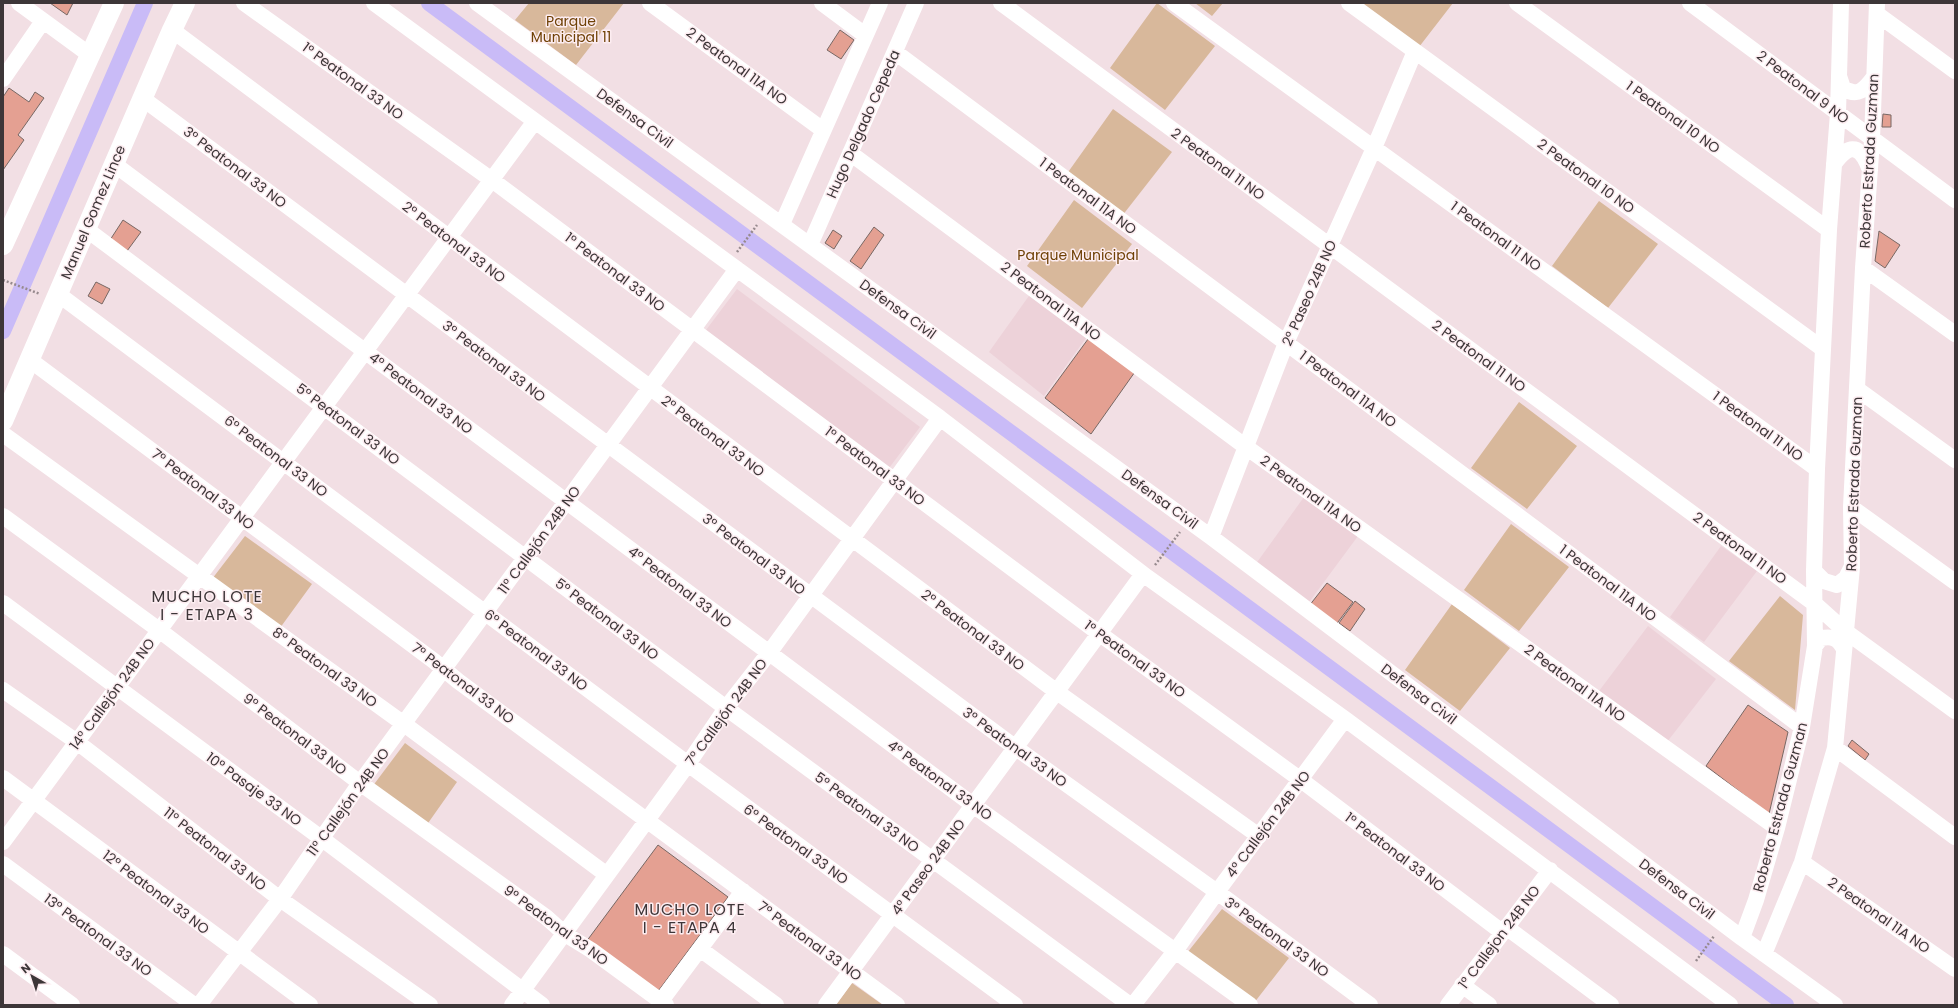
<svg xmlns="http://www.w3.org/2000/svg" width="1958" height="1008" font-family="Poppins,sans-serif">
	<rect width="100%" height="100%" fill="#f2dfe4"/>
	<!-- built -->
	<path fill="#edd2d9" d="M737,289L920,427L886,472L703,334Z
		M1031,293L1089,334L1044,396L989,352Z
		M1304,497L1358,536L1307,605L1255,565Z
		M1721,546L1757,571L1704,642L1670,617Z
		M1648,626L1716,679L1667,742L1599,691Z"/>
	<!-- green -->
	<path fill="#d8b89b" d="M529,3H624L576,65L515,20Z
		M1157,3L1215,46L1165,110L1110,68Z
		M1195,3H1223L1212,16Z
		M1365,3H1453L1419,47L1364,5Z
		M1113,109L1172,152L1122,216L1066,175Z
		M1074,200L1132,244L1082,308L1027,266Z
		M1599,201L1658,244L1608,308L1552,266Z
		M1519,402L1577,446L1527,509L1471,468Z
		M1511,524L1569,567L1519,631L1464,590Z
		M245,536L312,584L280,628L212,579Z
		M1780,596L1803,615L1795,710L1729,661Z
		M1452,604L1510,648L1460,711L1405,670Z
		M405,743L457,782L426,826L372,787Z
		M1222,909L1289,958L1254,1003L1187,953Z
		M852,983L883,1005H836Z"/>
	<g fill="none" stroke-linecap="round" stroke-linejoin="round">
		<!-- canal -->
		<path stroke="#c9bbf7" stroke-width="16" d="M429,3L1786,1005
			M3,331L145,3"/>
	</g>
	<!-- building -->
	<path fill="#e4a092" stroke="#786864" d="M50,3H73L67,15Z
		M840,30L854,40L841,59L827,50Z
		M9,88L29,102L35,92L44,98L18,135L24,140L3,170V97Z
		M1883,114L1891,115V127H1882Z
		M123,220L141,232L127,251L110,240Z
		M874,227L884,235L861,269L850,261Z
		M833,230L842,236L834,249L825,243Z
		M1879,231L1900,245L1885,268L1875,261Z
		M96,282L110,289L102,304L88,296Z
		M1091,335L1137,369L1091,434L1045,398Z
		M1327,583L1353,602L1335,626L1309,606Z
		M1355,601L1365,609L1350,631L1339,623Z
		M1748,705L1788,732L1769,814L1706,766Z
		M1852,740L1869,754L1865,760L1848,746Z
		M658,845L728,897L656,994L586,942Z"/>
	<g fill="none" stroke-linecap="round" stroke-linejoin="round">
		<!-- path -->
		<path stroke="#978a8e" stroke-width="2.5" stroke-dasharray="2 2" stroke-linecap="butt" d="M737,252L757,225
			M3,280L40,294
			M1155,565L1180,532
			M1696,961L1714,936"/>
		<!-- minor -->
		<path stroke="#fff" stroke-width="16" d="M19,3L90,55
			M244,3L492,180L1100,634L1301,780L1502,932
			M374,3L940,418L1147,577L1345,719L1730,1005
			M477,3L1211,537L1742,938L1835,1005
			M650,3L823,130
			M822,3L865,35
			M1001,3L1815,604L1845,631L1955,711
			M1174,3L1817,469
			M1349,3L1823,349
			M1517,3L1829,230
			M1690,3L1955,200
			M1877,14L1955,71
			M172,30L1057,692L1259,836
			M895,52L1802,727
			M1839,76L1843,88C1858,98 1865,89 1874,77
			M3,79L43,21
			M142,98L1016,748L1217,892L1370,1005
			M850,153L1246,447L1777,828
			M114,164L973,805L1250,1005
			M1834,164C1850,141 1861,146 1870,170
			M782,224L880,3
			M86,229L726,708L1130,1005
			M810,245L916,3
			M1863,268L1955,334
			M58,294L688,764L1015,1005
			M30,360L434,661L458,681L897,1005
			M1857,389L1955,460
			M3,434L404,724L607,875
			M1851,507L1955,582
			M3,516L159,630L360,783L546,917L565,934L591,950L666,1005
			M1211,537L1286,343L1374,148L1415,51
			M1814,571L1824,581L1837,585L1846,578L1851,568
			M3,603L321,838L542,1005
			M1815,646L1821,638C1833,636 1838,638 1844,649
			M3,690L77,742L280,899L430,1005
			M1835,748L1955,837
			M3,778L310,1005
			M3,842L535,121
			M1802,862L1955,969
			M3,864L194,1005
			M1506,927L1611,1005
			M1742,938L1756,900L1777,828L1802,727L1815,646L1814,571L1817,469L1829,230L1838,113L1841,3
			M700,949L776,1005
			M3,954L72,1005
			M1764,954L1802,862L1835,748L1852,567L1851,507L1863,268L1872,140L1877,3
			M1462,985L1489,1005
			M661,1001L743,891
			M199,1005L280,899L360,783L737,269
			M512,1005L688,764L726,708L769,653L940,418
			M826,1005L1143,574
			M1133,1005L1176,950L1217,892L1345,719
			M1448,1005L1550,870"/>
		<!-- major -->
		<path stroke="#fff" stroke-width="20" d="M3,245L114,3
			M3,421L172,30L185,3"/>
	</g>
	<g text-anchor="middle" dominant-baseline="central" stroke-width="3" stroke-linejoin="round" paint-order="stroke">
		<!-- park labels -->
		<g font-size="14" fill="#6f4106" stroke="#fdedf1">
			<text x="571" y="21">Parque<tspan x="571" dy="16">Municipal 11</tspan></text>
			<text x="1078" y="255">Parque Municipal</text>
		</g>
		<!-- street labels -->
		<g font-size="14" fill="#3d3638" stroke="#fdedf1">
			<text transform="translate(737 66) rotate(36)">2 Peatonal 11A NO</text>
			<text transform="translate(353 81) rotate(36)">1° Peatonal 33 NO</text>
			<text transform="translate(1803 87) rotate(37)">2 Peatonal 9 NO</text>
			<text transform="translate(1673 117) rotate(36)">1 Peatonal 10 NO</text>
			<text transform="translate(635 118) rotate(36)">Defensa Civil</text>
			<text transform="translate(863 124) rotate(-66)">Hugo Delgado Cepeda</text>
			<text transform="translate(1869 161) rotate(-87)">Roberto Estrada Guzman</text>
			<text transform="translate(1218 164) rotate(36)">2 Peatonal 11 NO</text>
			<text transform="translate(235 167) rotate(37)">3° Peatonal 33 NO</text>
			<text transform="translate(1586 176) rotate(36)">2 Peatonal 10 NO</text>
			<text transform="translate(1088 196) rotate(37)">1 Peatonal 11A NO</text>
			<text transform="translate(93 212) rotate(-67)">Manuel Gomez Lince</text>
			<text transform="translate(1496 236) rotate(36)">1 Peatonal 11 NO</text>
			<text transform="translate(454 242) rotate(37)">2° Peatonal 33 NO</text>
			<text transform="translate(615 272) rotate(37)">1° Peatonal 33 NO</text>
			<text transform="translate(1309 293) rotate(-66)">2° Paseo 24B NO</text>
			<text transform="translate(1051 301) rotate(37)">2 Peatonal 11A NO</text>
			<text transform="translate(898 309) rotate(36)">Defensa Civil</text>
			<text transform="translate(1479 356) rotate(36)">2 Peatonal 11 NO</text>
			<text transform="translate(494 361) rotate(37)">3° Peatonal 33 NO</text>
			<text transform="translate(1348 389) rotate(37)">1 Peatonal 11A NO</text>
			<text transform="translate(421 393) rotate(37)">4° Peatonal 33 NO</text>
			<text transform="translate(348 424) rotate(37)">5° Peatonal 33 NO</text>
			<text transform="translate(1758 426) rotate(36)">1 Peatonal 11 NO</text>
			<text transform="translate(713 436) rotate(37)">2° Peatonal 33 NO</text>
			<text transform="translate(276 456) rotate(37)">6° Peatonal 33 NO</text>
			<text transform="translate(875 466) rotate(37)">1° Peatonal 33 NO</text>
			<text transform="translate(1854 484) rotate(-88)">Roberto Estrada Guzman</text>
			<text transform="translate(203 489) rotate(37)">7° Peatonal 33 NO</text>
			<text transform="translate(1311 494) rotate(36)">2 Peatonal 11A NO</text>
			<text transform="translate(1160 499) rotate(36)">Defensa Civil</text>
			<text transform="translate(539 540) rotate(-54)">11° Callejón 24B NO</text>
			<text transform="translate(1740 548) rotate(36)">2 Peatonal 11 NO</text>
			<text transform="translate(754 554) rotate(37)">3° Peatonal 33 NO</text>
			<text transform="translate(1608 583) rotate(37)">1 Peatonal 11A NO</text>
			<text transform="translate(680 587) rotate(37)">4° Peatonal 33 NO</text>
			<text transform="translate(607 619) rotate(37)">5° Peatonal 33 NO</text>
			<text transform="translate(973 630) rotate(37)">2° Peatonal 33 NO</text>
			<text transform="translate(536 650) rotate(37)">6° Peatonal 33 NO</text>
			<text transform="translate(1135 659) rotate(36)">1° Peatonal 33 NO</text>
			<text transform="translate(325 667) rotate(36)">8° Peatonal 33 NO</text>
			<text transform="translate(463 683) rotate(37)">7° Peatonal 33 NO</text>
			<text transform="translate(1575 683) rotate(36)">2 Peatonal 11A NO</text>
			<text transform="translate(112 694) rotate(-54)">14° Callejón 24B NO</text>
			<text transform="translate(1419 694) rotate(37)">Defensa Civil</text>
			<text transform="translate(726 712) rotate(-54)">7° Callejón 24B NO</text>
			<text transform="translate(295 734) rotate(37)">9° Peatonal 33 NO</text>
			<text transform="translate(1015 747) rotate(36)">3° Peatonal 33 NO</text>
			<text transform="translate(940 780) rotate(36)">4° Peatonal 33 NO</text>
			<text transform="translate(254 789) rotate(36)">10° Pasaje 33 NO</text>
			<text transform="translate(348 802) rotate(-54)">11° Callejón 24B NO</text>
			<text transform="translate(1780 807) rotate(-75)">Roberto Estrada Guzman</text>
			<text transform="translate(867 812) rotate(36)">5° Peatonal 33 NO</text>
			<text transform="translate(1268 824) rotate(-53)">4° Callejón 24B NO</text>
			<text transform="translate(796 844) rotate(36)">6° Peatonal 33 NO</text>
			<text transform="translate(215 849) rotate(38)">11° Peatonal 33 NO</text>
			<text transform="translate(1395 852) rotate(37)">1° Peatonal 33 NO</text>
			<text transform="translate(928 867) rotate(-54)">4° Paseo 24B NO</text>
			<text transform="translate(1677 889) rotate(37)">Defensa Civil</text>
			<text transform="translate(156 892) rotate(37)">12° Peatonal 33 NO</text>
			<text transform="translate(1879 915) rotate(35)">2 Peatonal 11A NO</text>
			<text transform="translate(556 925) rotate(36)">9° Peatonal 33 NO</text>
			<text transform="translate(98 935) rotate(36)">13° Peatonal 33 NO</text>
			<text transform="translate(1277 937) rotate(36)">3° Peatonal 33 NO</text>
			<text transform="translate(1499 937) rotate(-53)">1° Callejon 24B NO</text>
			<text transform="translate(810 941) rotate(36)">7° Peatonal 33 NO</text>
		</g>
		<!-- quarter labels -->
		<g font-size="16" letter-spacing="1" fill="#3d3638" stroke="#fdedf1">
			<text x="207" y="596">MUCHO LOTE<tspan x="207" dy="18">I - ETAPA 3</tspan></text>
			<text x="690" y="909">MUCHO LOTE<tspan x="690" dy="18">I - ETAPA 4</tspan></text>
		</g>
	</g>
	<!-- border -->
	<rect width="1958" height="1008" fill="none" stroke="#3d3638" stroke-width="8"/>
	<!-- north arrow -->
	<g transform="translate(32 976) rotate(321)" stroke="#fdedf1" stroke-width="3" paint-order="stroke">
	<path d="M0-3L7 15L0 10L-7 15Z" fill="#3d3638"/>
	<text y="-6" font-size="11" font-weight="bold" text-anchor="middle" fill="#3d3638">N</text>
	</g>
</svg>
